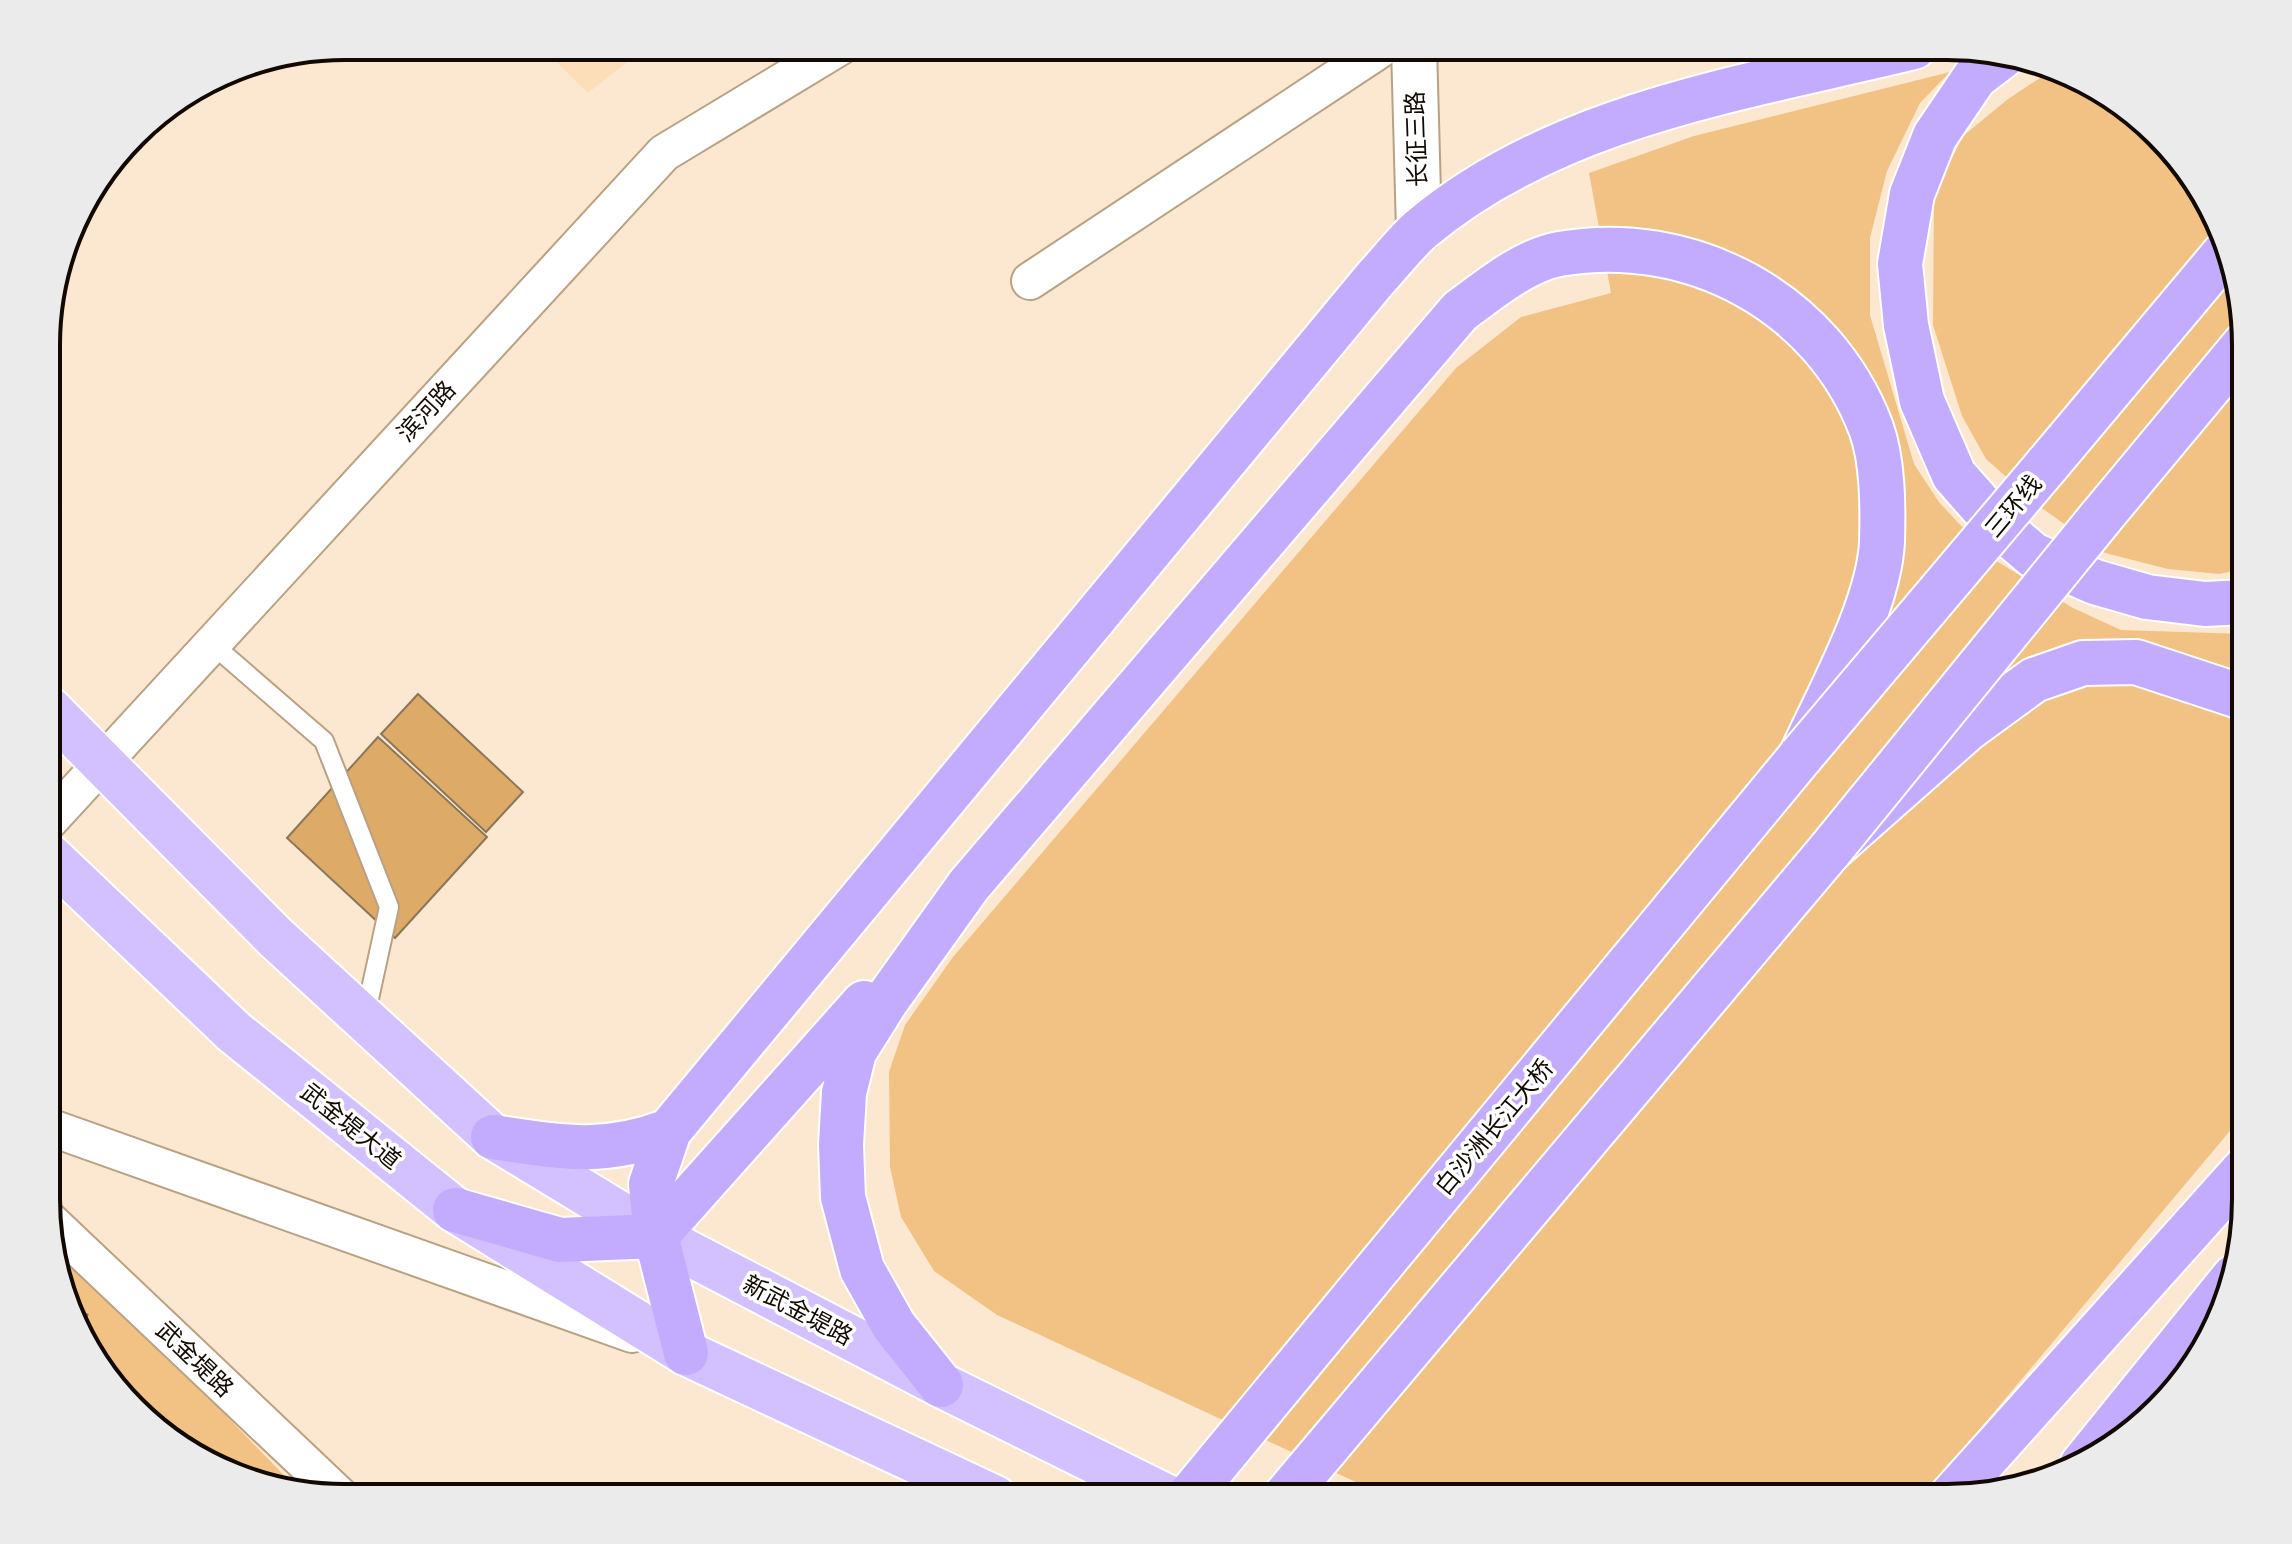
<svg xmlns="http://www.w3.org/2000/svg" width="2292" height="1544" font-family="Ubuntu,'Noto Sans SC',sans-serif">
	<rect width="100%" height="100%" fill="#fce8d0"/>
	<!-- built -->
	<path fill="#fcdeb9" d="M540,46H647L588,93Z"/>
	<!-- green -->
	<path fill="#f2c284" d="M2055,68L2129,107L2206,196L2245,326V569L2219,574L2168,569L2105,553L2039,506L1986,459L1962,416L1933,325L1934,194L1963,136L2008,99Z
		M1950,72L1920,103L1887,171L1870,238V315L1914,464L1939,502L1990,557L2073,608L2121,630L2245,634V1113L1922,1498H1390L997,1315L934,1271L901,1217L890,1167L889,1072L905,1025L953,957L1456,368L1521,317L1611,293L1589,173L1694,136Z
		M49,1232L300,1492L248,1482L163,1437L86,1348Z"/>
	<!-- building -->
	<path fill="#ddaa67" stroke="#8c765a" stroke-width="2" d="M418,694L523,792L486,832L381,734Z
		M378,737L487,837L395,938L287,838Z"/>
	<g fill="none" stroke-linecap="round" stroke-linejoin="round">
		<!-- service casing -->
		<g stroke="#b9a184" stroke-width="22">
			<path id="service" d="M211,643L324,741L389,907L365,1017"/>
		</g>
		<!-- minor casing -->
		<g stroke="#b9a184" stroke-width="40">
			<path id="minor" d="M1030,281L1385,46
				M49,821L664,153L841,46
				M49,1127L632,1334
				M49,1220L341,1497"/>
		</g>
		<!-- tertiary casing -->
		<g stroke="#b9a184" stroke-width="48">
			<path id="tertiary" d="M1414,46L1419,231"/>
		</g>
		<!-- primary casing -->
		<g stroke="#fff" stroke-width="48">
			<path id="primary" d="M49,709L275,937L493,1137L656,1236L941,1385L1169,1498
				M49,856L234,1032L455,1210L686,1353L995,1498"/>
		</g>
		<!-- trunk casing -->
		<g stroke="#fff" stroke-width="48">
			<path id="trunk" d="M2005,54L1975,77L1935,136L1912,194L1900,264L1906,325L1922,401L1954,475L1999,526L2033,555L2095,582L2147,597L2205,604L2245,602
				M2047,465L2224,254
				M2101,517L2245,344
				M493,1137C561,1147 602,1156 669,1131
				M455,1210L560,1240L656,1236L864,1003
				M686,1353L656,1236L651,1184L669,1131L1375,279C1390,263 1404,244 1421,229C1558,114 1746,88 1914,47
				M941,1385L894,1326L862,1269L843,1197L841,1145L844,1093L854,1052L886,1001L969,885L1460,311C1489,290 1523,261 1559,254C1691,231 1823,302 1871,428C1883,461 1883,506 1882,542C1879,606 1828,696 1801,756L1188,1498
				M2082,1465L2234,1277
				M1951,1497L2245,1169
				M1284,1498L1830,850L1967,729L2034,680L2083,663L2136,662L2245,698"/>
		</g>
		<!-- path -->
		<path stroke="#7d7060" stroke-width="5" stroke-dasharray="6 6" stroke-linecap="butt" d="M80,1330L88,1309"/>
		<!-- service -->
		<use href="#service" stroke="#fff" stroke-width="18"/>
		<!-- minor -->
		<use href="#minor" stroke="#fff" stroke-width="36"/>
		<!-- tertiary -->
		<use href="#tertiary" stroke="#fff" stroke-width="44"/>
		<!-- primary -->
		<use href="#primary" stroke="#d2c1fe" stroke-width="44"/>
		<!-- trunk -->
		<use href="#trunk" stroke="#c3acfe" stroke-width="44"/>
		<!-- trunk-bridge casing -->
		<g stroke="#fff" stroke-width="48" stroke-linecap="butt">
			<path id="trunk-bridge" d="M1801,756L2047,465
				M1830,850L2101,517"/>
		</g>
		<!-- trunk-bridge -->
		<use href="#trunk-bridge" stroke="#c3acfe" stroke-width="44"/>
	</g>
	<g text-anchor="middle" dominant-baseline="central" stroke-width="7" stroke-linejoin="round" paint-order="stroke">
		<!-- street labels -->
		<g font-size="24" fill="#120a02" stroke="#fff">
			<text transform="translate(1416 139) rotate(-92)">长征三路</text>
			<text transform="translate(426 411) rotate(-47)">滨河路</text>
			<text transform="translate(2013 506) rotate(-50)">三环线</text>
			<text transform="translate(351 1126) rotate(39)">武金堤大道</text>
			<text transform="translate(1494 1127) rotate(-50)">白沙洲长江大桥</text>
			<text transform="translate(798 1310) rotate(28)">新武金堤路</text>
			<text transform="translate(195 1359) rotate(44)">武金堤路</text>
		</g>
	</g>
	<!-- crop -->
	<path d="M0 0H2292V1544H0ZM345 60H1947A285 285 0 0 1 2232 345V1199A285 285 0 0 1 1947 1484H345A285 285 0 0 1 60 1199V345A285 285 0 0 1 345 60Z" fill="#ecebeb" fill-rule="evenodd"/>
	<path fill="none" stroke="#120a02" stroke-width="4" d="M345 60H1947A285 285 0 0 1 2232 345V1199A285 285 0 0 1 1947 1484H345A285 285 0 0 1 60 1199V345A285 285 0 0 1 345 60Z"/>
</svg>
